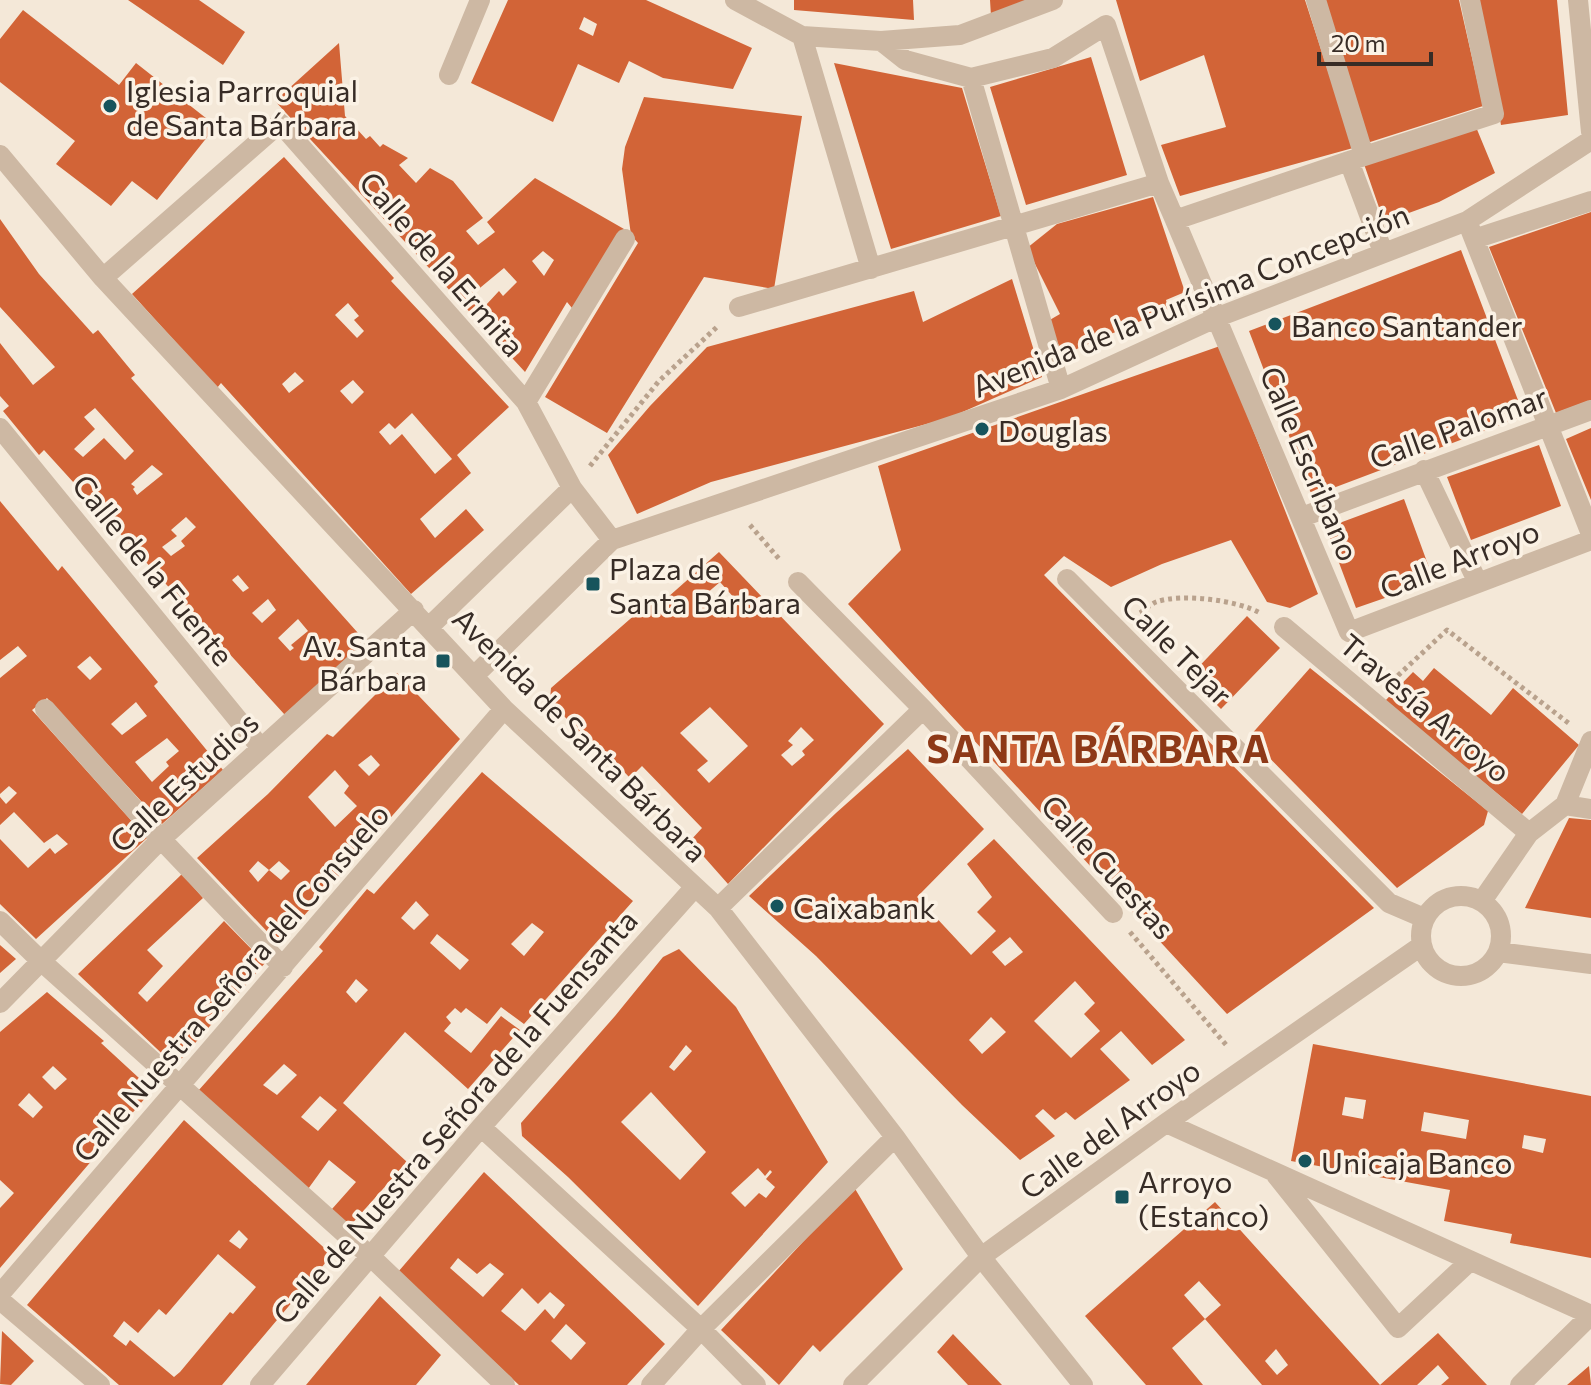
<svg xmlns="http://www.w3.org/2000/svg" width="1591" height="1385" font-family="Commissioner,sans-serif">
	<rect width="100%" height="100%" fill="#f4e8d8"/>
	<!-- building -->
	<path fill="#d26437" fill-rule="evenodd" d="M128,0H199L245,32L223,65Z
		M508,0H646L752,48L733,89L663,78L629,61L619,83L578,64L553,122L471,83ZM584,17L597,24L593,36L579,29Z
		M794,0H913L914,20L794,10Z
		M990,0H1036L991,16Z
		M1116,0H1305L1353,148L1180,196L1161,145L1226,127L1204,55L1140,81Z
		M1321,0H1459L1483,106L1367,143Z
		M1479,0H1557L1568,115L1501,125Z
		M23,10L119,85L136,63L216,126L157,200L132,181L111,206L56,164L75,141L0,82V39Z
		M339,43L345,116L366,139L370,136L380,147L383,144L408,158L399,165L416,183L430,168L453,181L483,218L466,231L478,245L495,232L487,222L535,178L624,229L572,308L567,302L525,372L275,101ZM543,251L554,260L544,276L532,261ZM504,268L517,282L503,296L499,291L486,305L475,292Z
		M1091,57L1127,175L1026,205L990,87Z
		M834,63L962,88L1001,216L891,249Z
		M644,97L802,116L774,289L704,277L607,433L545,397L638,243L631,235L622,169L625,147Z
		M1476,127L1495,173L1439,202L1384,222L1364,164Z
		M284,157L394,278L391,281L509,407L457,455L471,473L420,519L435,538L466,509L484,530L411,594L221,383L217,388L132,294ZM348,303L359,316L354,320L364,331L357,338L335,315ZM295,372L304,381L289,393L282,384ZM353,380L364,392L352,404L340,391ZM412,413L452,459L435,474L402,434L390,445L379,432L389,423L395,429Z
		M1153,197L1185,292L1166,300L1168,309L1063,355L1048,321L1060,314L1027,248L1057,224Z
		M1591,212V400L1556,413L1489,247Z
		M0,219L39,274L93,334L98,330L135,375L131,378L366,642L285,715L44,450L39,455L3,411L9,406L0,396V343L33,385L55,367L0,307ZM95,408L134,451L125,460L104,438L83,457L74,449L95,429L84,417ZM152,465L163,474L137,495L133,489L135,487L131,484ZM186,517L196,527L181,541L185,546L171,556L162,547L177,536L171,530ZM238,575L249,588L243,592L232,580ZM268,599L276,610L262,623L252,613ZM298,619L308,631L291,645L294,648L290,651L278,638Z
		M1461,250L1524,416L1312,496L1249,331Z
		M1012,279L1042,377L949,418L711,482L637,514L608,455L650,406L707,347L914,291L923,322Z
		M1220,346L1318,594L1290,608L1267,602L1231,540L1162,564L1111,587L1064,556L1044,575L1374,908L1227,1014L848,604L901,550L878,466Z
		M1591,428V500L1566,439Z
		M1539,445L1561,506L1471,540L1447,477Z
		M1404,499L1434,581L1356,608L1326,528Z
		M0,501L58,571L62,566L158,682L154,686L223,770L162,824L47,698L32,710L147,838L36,939L0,904V839L28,868L50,848L55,854L68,844L57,834L44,843L14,812L0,825V797L6,804L17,793L9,786L0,794V678L27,656L18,646L0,660ZM90,656L102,669L90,680L77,667ZM136,702L147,716L122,735L111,724ZM167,738L179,751L166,762L169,766L152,782L135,762Z
		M719,552L884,724L728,884L690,841L702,828L642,766L630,778L607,754L602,759L550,700L551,688L653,599L659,605ZM720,582L736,600L723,612L706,594ZM710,707L748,746L709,783L697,770L708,761L680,733ZM801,727L814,740L802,751L805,755L792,766L781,755L793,745L788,741Z
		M1247,616L1280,648L1221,709L1189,677Z
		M1310,668L1488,811L1484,825L1397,888L1249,737Z
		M1434,668L1491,715L1513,688L1579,745L1522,814L1385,701L1413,672L1423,681Z
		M397,673L460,739L279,944L197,858L268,794L327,734L333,737ZM371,755L380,765L369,776L358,765ZM335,770L349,786L344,793L357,806L335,827L308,797ZM258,861L269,870L258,882L249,871ZM279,861L290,871L281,880L269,870Z
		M908,749L984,829L917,897L971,955L996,931L977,912L992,897L967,864L994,839L1185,1040L1152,1065L1121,1031L1100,1049L1130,1080L1075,1120L1066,1112L1055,1120L1043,1109L1035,1116L1055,1136L1020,1160L962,1105L816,956L749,896L836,813ZM1010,937L1023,952L1005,966L992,952ZM1075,981L1095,1003L1084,1014L1100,1031L1071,1058L1034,1021ZM991,1017L1006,1032L982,1054L969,1040Z
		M482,772L633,901L524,1024L501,1007L487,1024L466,1008L461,1013L455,1008L446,1017L451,1023L444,1031L471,1053L501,1016L520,1030L468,1089L405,1032L343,1103L407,1162L349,1227L332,1209L356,1182L329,1160L308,1189L198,1091L323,951L319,947L367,889L374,894ZM416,901L429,915L414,930L401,918ZM532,923L544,932L524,956L511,944ZM437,934L469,960L460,970L430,943ZM356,979L368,990L356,1003L346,992ZM284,1064L297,1075L277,1095L263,1085ZM320,1096L337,1110L318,1131L301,1117Z
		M1569,818L1591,820V918L1525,908Z
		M182,874L203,898L147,950L163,966L138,993L147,1002L224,921L265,963L175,1066L78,974Z
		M0,945L16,959L0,973Z
		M679,949L736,1007L828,1162L698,1306L568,1177L522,1136L521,1123L615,1016L663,957ZM686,1045L692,1051L674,1071L669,1067ZM651,1092L706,1152L680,1180L621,1122ZM758,1168L765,1176L770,1170L772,1172L766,1179L775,1187L766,1198L759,1193L745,1207L731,1193Z
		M47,992L104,1041L101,1043L152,1090L0,1268V1208L14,1193L0,1180V1032ZM53,1066L67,1079L55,1090L42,1077ZM29,1093L43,1107L33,1118L18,1105Z
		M1313,1044L1591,1096V1258L1510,1243L1512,1234L1444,1221L1450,1190L1291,1161ZM1345,1097L1366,1100L1363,1119L1342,1115ZM1424,1112L1469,1120L1466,1139L1421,1131ZM1524,1135L1546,1139L1543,1153L1522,1148Z
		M184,1120L332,1255L222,1385H119L27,1305ZM239,1230L248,1239L240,1249L229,1241ZM218,1254L256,1287L233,1314L230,1312L180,1372L174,1377L130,1340L126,1346L113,1336L124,1321L138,1333L159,1309L166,1315Z
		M484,1172L665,1344L627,1385H519L398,1272ZM458,1258L477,1274L490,1263L504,1274L483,1297L450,1268ZM522,1288L538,1304L550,1292L565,1305L554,1319L545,1309L525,1331L501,1311ZM566,1324L586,1343L571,1360L551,1341Z
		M854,1187L903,1269L820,1352L813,1345L779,1385L721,1330Z
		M1215,1202L1380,1385L1438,1333L1487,1385H1441L1449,1378L1438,1365L1417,1385H1262L1205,1319L1221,1305L1199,1281L1184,1295L1205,1319L1172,1348L1203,1385H1146L1085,1316ZM1276,1349L1288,1365L1277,1375L1265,1361Z
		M380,1296L441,1355L416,1385H306Z
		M2,1331L34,1361L11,1385L0,1384Z
		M953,1334L1002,1385H968L937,1352Z
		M1589,1366L1591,1385H1567Z"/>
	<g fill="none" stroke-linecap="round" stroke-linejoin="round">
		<!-- path -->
		<path stroke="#b9a28d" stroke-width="5" stroke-dasharray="4 4" stroke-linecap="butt" d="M590,466L659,381L718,326
			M750,525L780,560
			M1140,613C1145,610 1151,604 1156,602C1181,593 1237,600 1260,613
			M1392,681L1447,630L1571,725
			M1130,932L1227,1046"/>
		<!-- minor -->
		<path stroke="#cdb8a3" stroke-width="20" d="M735,0L802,36L881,41L960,35L1053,0
			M1316,0L1364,156
			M1578,0L1591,132
			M802,36L871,269
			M881,41L905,60L971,78L1053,58L1106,25L1159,183
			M449,75L480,0
			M971,78L1061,389
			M0,155L103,278L504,709L718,908L895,1137L981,1257L1083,1385
			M1349,161L1494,114L1470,0
			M1467,221L1591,534
			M1474,239L1591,201
			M1383,252L1349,161L1175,220L1349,632L1591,540
			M103,278L280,123L526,402L572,488
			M739,307L1159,183L1175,220
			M526,402L625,239
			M0,428L261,748
			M1424,470L1478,583
			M1302,517L1591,410
			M1067,579L1389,903L1424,918
			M798,582L923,709L1113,913
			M429,627L572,488L612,540
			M1284,627L1529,833
			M475,675L612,540L1061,389L1218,317L1467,221L1591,140
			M45,709L161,839L283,967
			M1565,805L1591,809
			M1421 936a40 40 0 1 1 80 0a40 40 0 1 1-80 0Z
			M1482,901L1529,833L1565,805L1591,741
			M718,908L923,709
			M0,921L41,961L370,1256L505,1385
			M1498,952L1591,964
			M0,1003L161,839L414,610
			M1166,1123L1591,1315L1520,1385
			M481,1127L701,1329L756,1385
			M1276,1175L1398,1328L1470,1261
			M0,1294L504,709
			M0,1300L100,1385
			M260,1385L481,1127L694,888
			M651,1385L701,1329L895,1137
			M853,1385L981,1257L1166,1123L1421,946"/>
	</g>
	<!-- markers -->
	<g fill="#17545c" stroke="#fbf2e5" stroke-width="3">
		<circle cx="110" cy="106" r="8"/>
		<circle cx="1275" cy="324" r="8"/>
		<circle cx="982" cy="429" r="8"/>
		<rect x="585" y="576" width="16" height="16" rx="4"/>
		<rect x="435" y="653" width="16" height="16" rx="4"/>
		<circle cx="777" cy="906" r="8"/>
		<circle cx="1305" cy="1161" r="8"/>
		<rect x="1114" y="1189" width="16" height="16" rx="4"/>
	</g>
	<g text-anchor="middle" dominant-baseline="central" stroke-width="7" stroke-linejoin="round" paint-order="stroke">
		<!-- poi labels -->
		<g font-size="30" fill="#372c26" stroke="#fbf2e5" text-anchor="start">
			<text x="126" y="89">Iglesia Parroquial<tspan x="126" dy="34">de Santa Bárbara</tspan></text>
			<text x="1291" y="324">Banco Santander</text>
			<text x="998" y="429">Douglas</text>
			<text x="609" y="567">Plaza de<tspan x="609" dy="34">Santa Bárbara</tspan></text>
			<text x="427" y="644" text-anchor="end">Av. Santa<tspan x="427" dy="34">Bárbara</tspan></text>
			<text x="793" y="906">Caixabank</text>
			<text x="1321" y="1161">Unicaja Banco</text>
			<text x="1138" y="1180">Arroyo<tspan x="1138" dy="34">(Estanco)</tspan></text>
		</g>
		<!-- street labels -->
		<g font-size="30" fill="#372c26" stroke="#fbf2e5">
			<text transform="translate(443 263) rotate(49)">Calle de la Ermita</text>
			<text transform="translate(1190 299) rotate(-22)">Avenida de la Purísima Concepción</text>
			<text transform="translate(1458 426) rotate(-20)">Calle Palomar</text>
			<text transform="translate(1311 463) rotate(67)">Calle Escribano</text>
			<text transform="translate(1459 558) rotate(-21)">Calle Arroyo</text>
			<text transform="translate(154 569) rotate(51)">Calle de la Fuente</text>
			<text transform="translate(1178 649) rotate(45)">Calle Tejar</text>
			<text transform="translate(1426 707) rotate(40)">Travesía Arroyo</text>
			<text transform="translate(581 734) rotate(45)">Avenida de Santa Bárbara</text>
			<text transform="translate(183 781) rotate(-43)">Calle Estudios</text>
			<text transform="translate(1109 866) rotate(48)">Calle Cuestas</text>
			<text transform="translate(230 982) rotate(-49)">Calle Nuestra Señora del Consuelo</text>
			<text transform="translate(454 1116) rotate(-49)">Calle de Nuestra Señora de la Fuensanta</text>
			<text transform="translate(1109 1128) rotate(-36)">Calle del Arroyo</text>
		</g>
		<!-- district labels -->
		<g font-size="38" font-weight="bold" letter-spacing="2" fill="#8e3917" stroke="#fbf2e5">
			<text x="1099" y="747">SANTA BÁRBARA</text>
		</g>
	</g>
	<!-- scale -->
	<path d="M1319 52v12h112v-12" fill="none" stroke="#372c26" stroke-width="4"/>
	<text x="1331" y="52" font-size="24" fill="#372c26" stroke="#fbf2e5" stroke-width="6" paint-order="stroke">20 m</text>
</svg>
